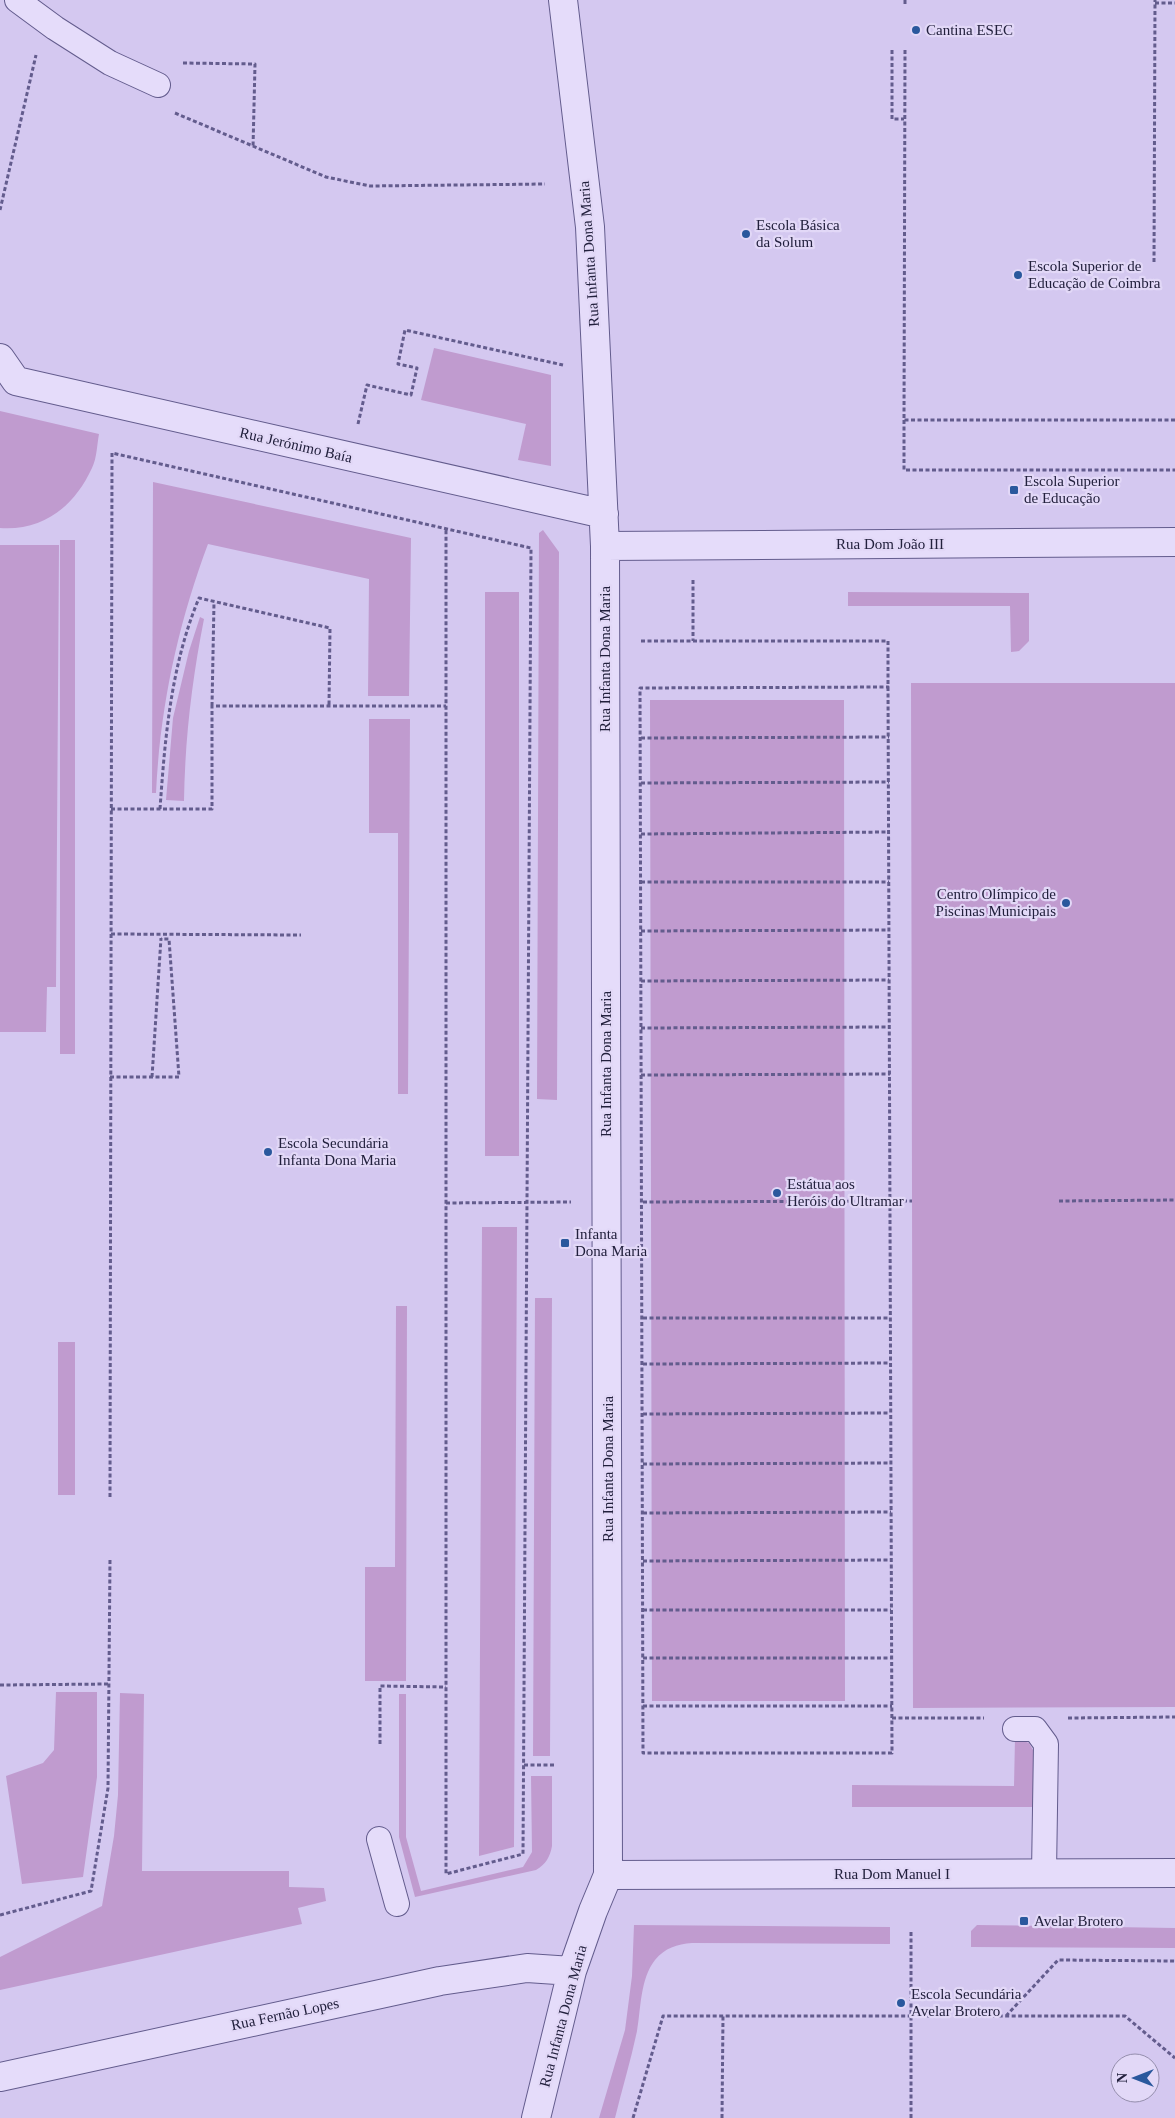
<svg xmlns="http://www.w3.org/2000/svg" width="1175" height="2118" font-family="Georgia,serif">
	<rect width="100%" height="100%" fill="#d4c8f0"/>
	<!-- green -->
	<path fill="#c09bcf" d="M434,348L551,375V466L518,460L526,424L421,400Z
		M0,411L99,434C97,444 97,458 92,468C74,507 43,531 0,528Z
		M153,482L411,538L409,696H368L369,579L208,544C178,624 160,707 156,793H152Z
		M543,530L559,552L557,1100L537,1099L539,533Z
		M60,540H75V1054H60Z
		M0,545H59L56,987H47L46,1032H0Z
		M485,592H519V1156H485Z
		M848,592L1029,593V641L1019,651L1011,652L1010,606H848Z
		M200,617L204,619C192,680 185,738 184,801L166,800L173,718L189,651Z
		M911,683H1175V1707L913,1708Z
		M650,700H844L845,1701H652Z
		M369,719H410L408,1094H398V833H369Z
		M482,1227H517L514,1847L479,1856Z
		M535,1298H552L550,1756H533Z
		M396,1306H407L406,1681H365V1567H395Z
		M58,1342H75V1495H58Z
		M56,1692H97V1777L83,1877L22,1884L6,1776L43,1763L54,1750Z
		M120,1693L144,1694L142,1871H289V1887L324,1888L326,1901L298,1908L302,1924L0,1990V1957L102,1906L114,1836L118,1795Z
		M399,1694H406V1837L421,1891L523,1867L532,1852L531,1776H552V1846C550,1857 546,1864 536,1870L415,1897L399,1837Z
		M1015,1738L1029,1743L1033,1750V1807H852V1785L1014,1786Z
		M634,1925L890,1927V1944L692,1943C677,1944 665,1948 655,1960C640,1979 641,2009 637,2031C631,2060 622,2089 615,2118H599L625,2030L632,1976Z
		M977,1925L1175,1928V1948L971,1947V1931Z"/>
	<g fill="none" stroke-linecap="round" stroke-linejoin="round">
		<!-- lane casing -->
		<g stroke="#635c8d" stroke-width="26">
			<path id="lane" d="M17,0L55,28L110,63L158,85
				M1015,1729H1035L1046,1744L1044,1873
				M379,1839L397,1904"/>
		</g>
		<!-- street casing -->
		<g stroke="#635c8d" stroke-width="30">
			<path id="street" d="M0,358L16,381L604,514
				M605,546L1175,542
				M608,1875L1175,1873
				M0,2077L440,1981L527,1968L572,1971
				M536,2118L572,1971L593,1911L608,1875L605,546L590,227L563,0"/>
		</g>
		<!-- path -->
		<path stroke="#635c8d" stroke-width="3" stroke-dasharray="4 2.5" stroke-linecap="butt" d="M905,0V6
			M1155,3H1175
			M892,50V119H904
			M905,50L904,420H1175
			M183,63L255,64L253,148
			M175,113L326,177L370,186L545,184
			M0,210L36,55
			M1154,262L1155,0
			M904,420V470H1175
			M358,424L367,385L411,395L417,368L398,364L405,330L563,365
			M693,580V641
			M641,641H888V687
			M888,687L892,1753H643L640,688Z
			M212,706L214,602
			M641,738L889,737
			M641,783L889,782
			M111,809H212V706H446
			M160,809C165,737 171,665 199,598L330,628L329,706
			M641,834L889,832
			M641,882H889
			M641,931L889,930
			M111,934L301,935
			M641,981L889,980
			M641,1028L890,1027
			M641,1075L890,1074
			M110,1077H179L169,939H161
			M152,1077L161,938
			M1059,1201L1175,1200
			M643,1202L912,1201
			M446,1203L571,1202
			M643,1318H890
			M643,1364L890,1363
			M643,1414L890,1413
			M643,1464L890,1463
			M110,1497L112,453L531,548L523,1854L446,1874V529
			M643,1513L891,1512
			M643,1561L891,1560
			M643,1610H891
			M643,1658H891
			M0,1685L109,1684
			M643,1706H892
			M892,1718H984
			M1068,1718L1175,1717
			M380,1744V1686L446,1687
			M524,1765H556
			M0,1915L91,1891L108,1788L110,1559
			M1006,2016L1058,1960L1175,1961
			M633,2118L663,2016H1125L1175,2058
			M722,2118L723,2016
			M911,2118V1932"/>
		<!-- lane -->
		<use href="#lane" stroke="#e5dcfa" stroke-width="24"/>
		<!-- street -->
		<use href="#street" stroke="#e5dcfa" stroke-width="28"/>
	</g>
	<!-- markers -->
	<g fill="#2a589d" stroke="#e2d8f7" stroke-width="2">
		<circle cx="916" cy="30" r="5"/>
		<circle cx="746" cy="234" r="5"/>
		<circle cx="1018" cy="275" r="5"/>
		<rect x="1009" y="485" width="10" height="10" rx="2.5"/>
		<circle cx="1066" cy="903" r="5"/>
		<circle cx="268" cy="1152" r="5"/>
		<circle cx="777" cy="1193" r="5"/>
		<rect x="560" y="1238" width="10" height="10" rx="2.5"/>
		<rect x="1019" y="1916" width="10" height="10" rx="2.5"/>
		<circle cx="901" cy="2003" r="5"/>
	</g>
	<g text-anchor="middle" dominant-baseline="central" stroke-width="4.5" stroke-linejoin="round" paint-order="stroke">
		<!-- poi labels -->
		<g font-size="15" fill="#22203d" stroke="#e2d8f7" text-anchor="start">
			<text x="926" y="30">Cantina ESEC</text>
			<text x="756" y="225">Escola Básica<tspan x="756" dy="17">da Solum</tspan></text>
			<text x="1028" y="266">Escola Superior de<tspan x="1028" dy="17">Educação de Coimbra</tspan></text>
			<text x="1024" y="481">Escola Superior<tspan x="1024" dy="17">de Educação</tspan></text>
			<text x="1056" y="894" text-anchor="end">Centro Olímpico de<tspan x="1056" dy="17">Piscinas Municipais</tspan></text>
			<text x="278" y="1143">Escola Secundária<tspan x="278" dy="17">Infanta Dona Maria</tspan></text>
			<text x="787" y="1184">Estátua aos<tspan x="787" dy="17">Heróis do Ultramar</tspan></text>
			<text x="575" y="1234">Infanta<tspan x="575" dy="17">Dona Maria</tspan></text>
			<text x="1034" y="1921">Avelar Brotero</text>
			<text x="911" y="1994">Escola Secundária<tspan x="911" dy="17">Avelar Brotero</tspan></text>
		</g>
		<!-- street labels -->
		<g font-size="15" fill="#22203d" stroke="#e2d8f7">
			<text transform="translate(589 254) rotate(-94)">Rua Infanta Dona Maria</text>
			<text transform="translate(296 445) rotate(13)">Rua Jerónimo Baía</text>
			<text x="890" y="544">Rua Dom João III</text>
			<text transform="translate(605 659) rotate(-90)">Rua Infanta Dona Maria</text>
			<text transform="translate(606 1064) rotate(-90)">Rua Infanta Dona Maria</text>
			<text transform="translate(608 1469) rotate(-90)">Rua Infanta Dona Maria</text>
			<text x="892" y="1874">Rua Dom Manuel I</text>
			<text transform="translate(285 2014) rotate(-12)">Rua Fernão Lopes</text>
			<text transform="translate(563 2016) rotate(-75)">Rua Infanta Dona Maria</text>
		</g>
	</g>
	<!-- north arrow -->
	<g transform="translate(1135 2078) rotate(270)"><circle r="24" fill="#e2d8f7" stroke="#958ead"/>
	<path d="M0-4L9 19L0 12L-9 19Z" fill="#2a589d"/>
	<text y="-8" font-size="14" font-weight="bold" text-anchor="middle" fill="#22203d">N</text>
	</g>
</svg>
